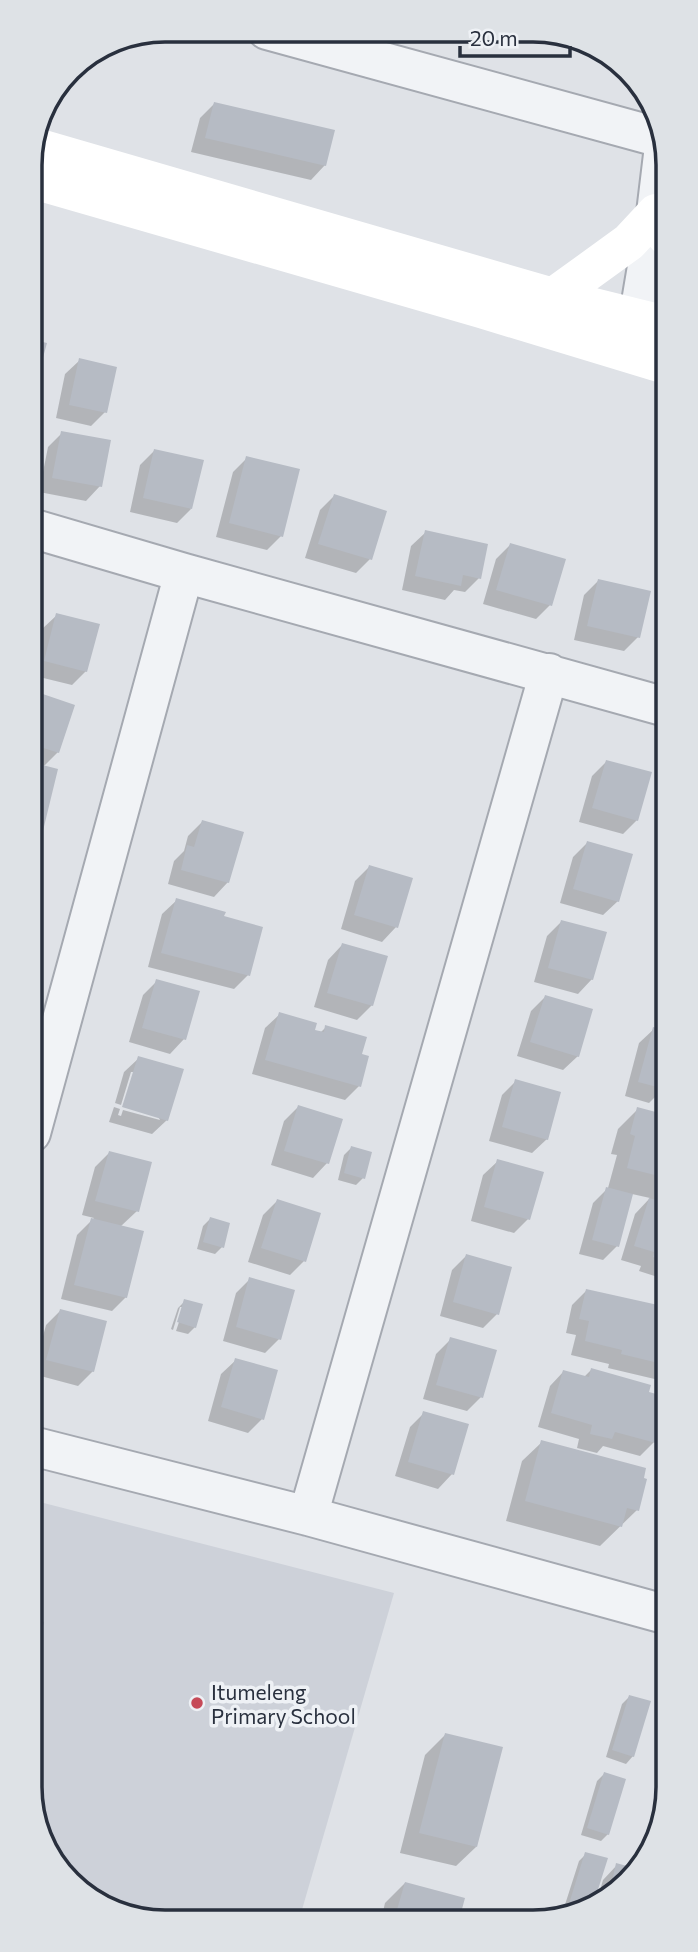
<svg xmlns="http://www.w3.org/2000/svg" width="698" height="1952" font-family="Commissioner,sans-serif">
	<defs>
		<pattern id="industrial-furrows" width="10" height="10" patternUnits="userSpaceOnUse" patternTransform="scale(1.75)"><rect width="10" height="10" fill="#cdd1d9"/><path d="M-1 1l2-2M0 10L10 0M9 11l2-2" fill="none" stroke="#b0b4bb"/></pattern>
	</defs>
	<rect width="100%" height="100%" fill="#dfe2e7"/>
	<!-- built -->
	<path fill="#cdd1d9" d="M32,1500L394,1593L299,1920H138L70,1883L32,1814Z"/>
	<!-- industrial -->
	<path fill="url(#industrial-furrows)" d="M512,32H560L606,57Z"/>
	<!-- shadow -->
	<path fill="#0003" d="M214,104L325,165L311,180L191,152L200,118Z
		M80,360L105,412L91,426L56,418L65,374Z
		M62,433L100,486L86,501L39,492L48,447Z
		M154,451L191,509L177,523L130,512L140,465Z
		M247,458L281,536L267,550L216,537L233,472Z
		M334,496L370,559L356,573L305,558L320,510Z
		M426,532L479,578L465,592L454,590L445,600L402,590L411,546Z
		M510,545L550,605L536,619L483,604L496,559Z
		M598,581L638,637L624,651L574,640L584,595Z
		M57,615L86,671L72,685L31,675L42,629Z
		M34,693L58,752L43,767L39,838L31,846V697Z
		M606,762L637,820L623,834L579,822L592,776Z
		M202,822L228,882L214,897L168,884L174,861L184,851L188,836Z
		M587,843L618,901L603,915L560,903L573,857Z
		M369,867L396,927L382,942L341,929L355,881Z
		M177,900L222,917L248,975L234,989L148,967L162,914Z
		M561,922L592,979L578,994L534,982L547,936Z
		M342,945L372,1005L357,1020L314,1007L328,960Z
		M667,963V1012L655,1008Z
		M157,981L184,1039L170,1054L129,1042L143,995Z
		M545,997L578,1056L563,1070L517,1056L531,1011Z
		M280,1014L320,1033L326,1027L360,1056L359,1086L345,1100L252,1074L265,1028Z
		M654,1029L667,1032V1076L664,1088L649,1103L625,1096L639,1043Z
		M139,1058L167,1120L152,1134L109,1122L114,1107L120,1109L118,1115L121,1116L123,1110L160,1120L135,1072H131L121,1105L115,1103L124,1072Z
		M516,1081L547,1139L532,1153L489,1141L502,1095Z
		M298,1107L327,1163L313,1178L271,1165L284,1121Z
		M638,1109L667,1116V1280L639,1271L641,1266L621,1260L635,1214L650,1198L632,1194L617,1246L603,1260L579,1254L593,1203L608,1188L617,1155L611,1154L618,1129Z
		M351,1148L363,1178L356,1185L338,1180L344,1155Z
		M109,1153L137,1211L120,1227L126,1297L112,1311L61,1299L77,1235L94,1218L82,1215L95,1167Z
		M498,1161L528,1219L514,1233L471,1221L483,1175Z
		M277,1201L304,1261L290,1275L248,1262L263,1215Z
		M210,1219L222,1247L215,1254L197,1249L203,1226Z
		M466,1256L497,1314L483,1328L440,1316L452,1270Z
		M250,1279L279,1339L265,1353L223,1341L236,1293Z
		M586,1291L667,1309V1376L663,1381L608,1368L609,1364L571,1355L576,1335L566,1333L572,1305Z
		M185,1301L195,1327L188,1334L176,1331L184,1307H180L173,1330L171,1329L178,1308Z
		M60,1311L93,1371L78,1386L33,1374L46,1325Z
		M451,1339L481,1397L467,1411L423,1399L436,1354Z
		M236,1360L262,1419L248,1433L208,1421L221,1374Z
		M591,1370L647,1393L654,1442L640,1456L603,1446L597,1453L577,1448L579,1439L538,1427L550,1386L564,1371L584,1377Z
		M424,1413L452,1474L438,1489L395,1476L410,1427Z
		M542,1442L637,1510L600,1546L506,1521L522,1461Z
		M629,1697L633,1756L626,1764L606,1757L622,1704Z
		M445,1735L476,1847L456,1866L400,1853L425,1755Z
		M604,1774L608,1834L601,1841L581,1835L597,1781Z
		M586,1854L605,1859L593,1900L567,1916L562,1914L579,1861Z
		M617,1865L635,1876L598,1897L603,1880Z
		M405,1883L457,1920H381L385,1903Z"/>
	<!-- building -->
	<path fill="#b6bbc4" d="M214,102L335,130L326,166L205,138Z
		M30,339L47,343L31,401H30Z
		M79,358L117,367L107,413L69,405Z
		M61,431L111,440L102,487L52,478Z
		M154,449L204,460L192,509L143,498Z
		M246,456L300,469L283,537L229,523Z
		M334,494L387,511L372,560L318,544Z
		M425,530L488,544L481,579L463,575L461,586L415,576Z
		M510,543L566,559L552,606L496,590Z
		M598,579L651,591L640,638L587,626Z
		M56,613L100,624L87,672L44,661Z
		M34,691L75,705L59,753L31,744V700Z
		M606,760L652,772L638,821L592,808Z
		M31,762L58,769L41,839L31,836Z
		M202,820L244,832L229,883L181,870L187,845L194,847Z
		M587,841L633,854L619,902L573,889Z
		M369,865L413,878L398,928L354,915Z
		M176,898L226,912L224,916L263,927L250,976L161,953Z
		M561,920L607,932L593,980L548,968Z
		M342,943L388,956L373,1006L327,993Z
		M156,979L200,991L186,1040L142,1028Z
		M545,995L593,1009L579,1057L530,1042Z
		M279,1012L317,1023L315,1030L324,1032L325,1025L367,1037L362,1054L369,1056L361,1087L265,1060Z
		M653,1027L667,1031L665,1089L638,1082Z
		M138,1056L184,1069L168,1121L122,1107Z
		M515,1079L561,1092L548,1140L502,1127Z
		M298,1105L343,1119L329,1164L284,1151Z
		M637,1107L667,1115V1178L627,1168L635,1136L630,1134Z
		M351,1146L372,1152L365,1179L344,1173Z
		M109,1151L152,1162L139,1212L95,1201Z
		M497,1159L544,1172L530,1220L484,1207Z
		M606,1187L633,1194L619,1247L592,1240Z
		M649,1198L667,1203V1262L653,1257L654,1252L634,1246Z
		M277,1199L321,1213L306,1262L261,1248Z
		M210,1217L230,1223L224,1248L203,1242Z
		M91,1218L144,1231L127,1298L74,1285Z
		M466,1254L512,1267L499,1315L453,1302Z
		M249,1277L295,1290L281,1340L236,1327Z
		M586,1289L667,1307V1365L621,1354L622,1350L585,1341L589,1321L579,1319Z
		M184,1299L203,1304L196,1328L177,1322Z
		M60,1309L107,1321L94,1372L46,1360Z
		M450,1337L497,1350L483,1398L436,1385Z
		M235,1358L278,1370L264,1420L221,1407Z
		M591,1368L651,1385L649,1392L667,1397L656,1443L615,1432L612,1439L590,1434L592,1425L551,1413L563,1370L589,1377Z
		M423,1411L469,1424L454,1475L408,1462Z
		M541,1440L646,1468L644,1478L647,1479L639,1511L627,1508L622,1527L525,1501Z
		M32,1619L44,1622L33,1664H32Z
		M629,1695L651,1701L634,1757L612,1750Z
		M445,1733L503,1747L477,1847L419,1833Z
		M604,1772L626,1779L609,1835L587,1828Z
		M585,1852L608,1858L595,1899L577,1910L568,1907Z
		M616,1863L638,1869L635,1876L610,1891Z
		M405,1882L465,1898L459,1920H394Z"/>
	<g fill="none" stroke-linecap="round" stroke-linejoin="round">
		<!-- street casing -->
		<g stroke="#a5a9b1" stroke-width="42">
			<path id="street" d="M267,30L665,139
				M633,350L656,213L665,138
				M31,528L184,573L666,707
				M31,1133L184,573
				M32,1446L308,1516L668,1615
				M308,1516L549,673"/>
		</g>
		<!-- street -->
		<use href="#street" stroke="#f1f3f6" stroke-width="38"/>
		<!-- secondary -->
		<path stroke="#fff" stroke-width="38" d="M33,146L553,297L666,325
			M30,179L481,309L666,365
			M553,297L629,242L656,213L666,236"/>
	</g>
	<!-- markers -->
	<circle fill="#c64a58" stroke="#eef1f5" stroke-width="2.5" cx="197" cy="1703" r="7"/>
	<g text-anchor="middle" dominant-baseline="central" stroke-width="7" stroke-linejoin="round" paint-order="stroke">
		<!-- poi labels -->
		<g font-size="21" fill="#29303e" stroke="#eef1f5" text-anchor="start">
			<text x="211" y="1691">Itumeleng<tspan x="211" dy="24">Primary School</tspan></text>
		</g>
	</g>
	<!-- crop -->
	<path d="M0 0H698V1952H0ZM165 42H533A123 123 0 0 1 656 165V1787A123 123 0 0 1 533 1910H165A123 123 0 0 1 42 1787V165A123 123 0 0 1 165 42Z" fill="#dee2e6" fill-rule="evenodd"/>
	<path fill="none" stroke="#29303e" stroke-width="3.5" d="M165 42H533A123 123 0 0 1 656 165V1787A123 123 0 0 1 533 1910H165A123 123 0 0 1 42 1787V165A123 123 0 0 1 165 42Z"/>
	<!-- scale -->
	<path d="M460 46v10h110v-10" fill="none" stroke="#29303e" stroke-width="3.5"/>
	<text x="470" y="46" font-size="21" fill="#29303e" stroke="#eef1f5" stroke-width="5" paint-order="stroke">20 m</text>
</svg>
